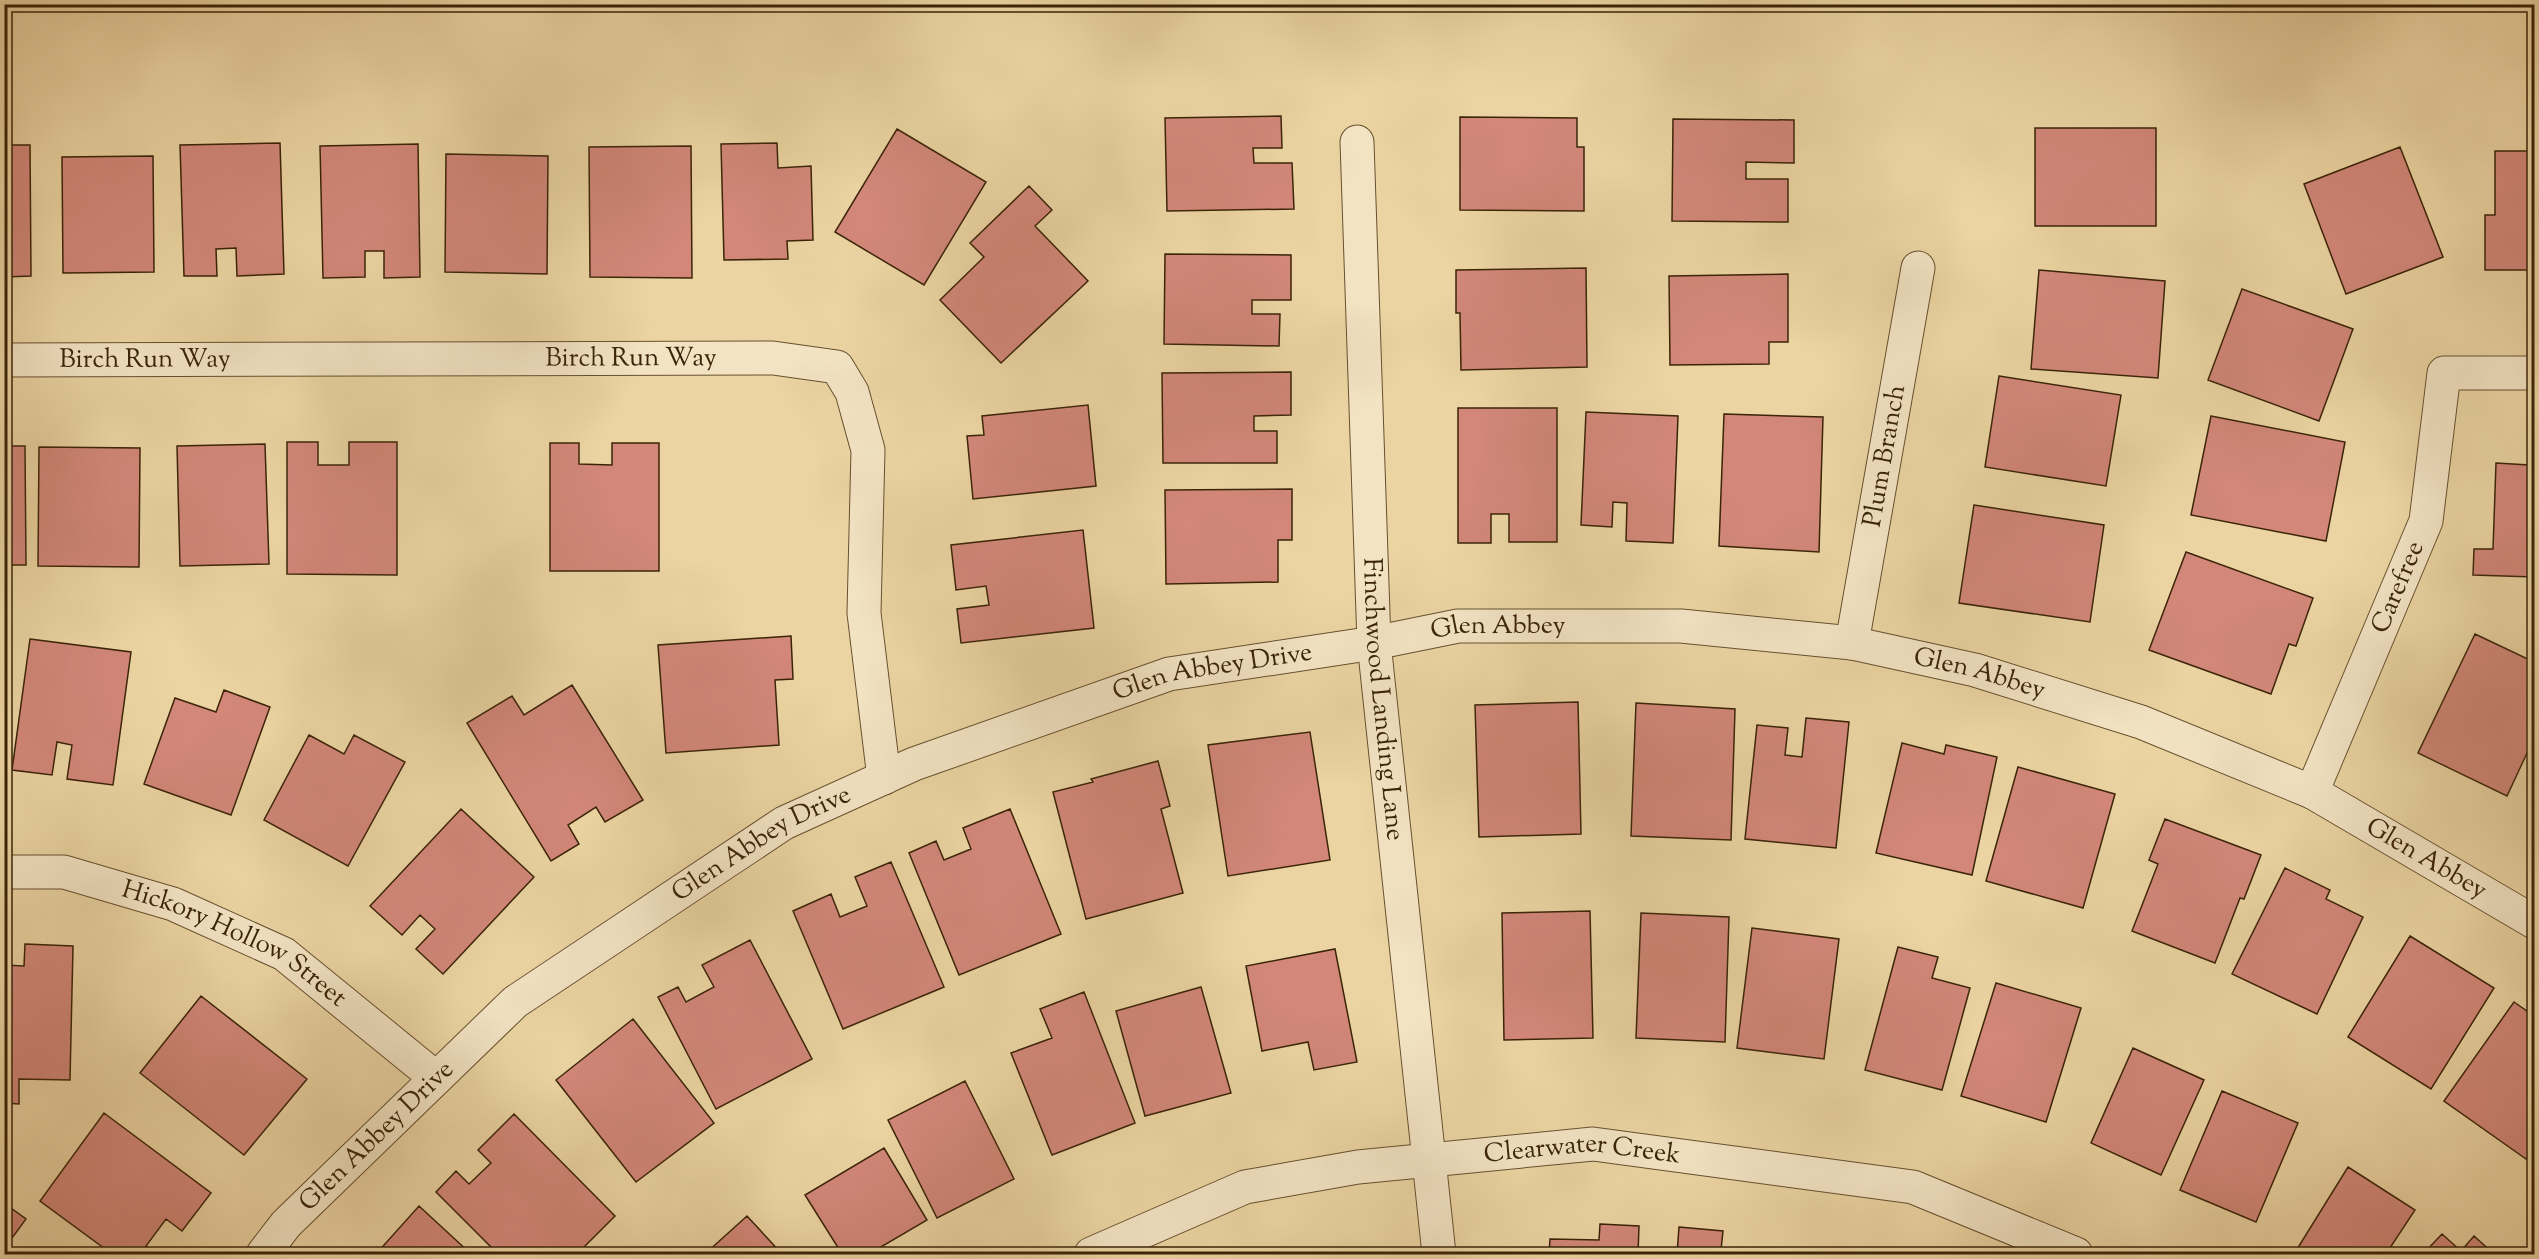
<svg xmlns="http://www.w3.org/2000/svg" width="2539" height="1259" font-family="'Sorts Mill Goudy',serif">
	<rect width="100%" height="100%" fill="#ebd4a2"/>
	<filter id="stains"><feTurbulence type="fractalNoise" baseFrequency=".00333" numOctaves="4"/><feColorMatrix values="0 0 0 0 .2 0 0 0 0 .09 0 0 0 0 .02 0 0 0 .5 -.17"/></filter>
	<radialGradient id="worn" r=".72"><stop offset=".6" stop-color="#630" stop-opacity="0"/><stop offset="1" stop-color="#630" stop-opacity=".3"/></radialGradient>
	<!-- building -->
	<path fill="#d28779" stroke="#3b2408" stroke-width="1.5" d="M1281,116L1282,148H1253L1254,163H1292L1294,209L1167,211L1165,118Z
		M1460,117L1577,118V147H1584V211L1460,210Z
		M1673,119L1794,120V163L1746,162V179H1788V222L1672,221Z
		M2035,128H2156V226H2035Z
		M897,129L986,182L924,285L835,232Z
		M280,143L284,274L237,276L236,248L216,249L217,276H184L180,145Z
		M777,143L778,168L811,166L813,240L787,241L788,259L724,260L721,144Z
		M418,144L420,277L384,278V251H365V277L323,278L320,146Z
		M4,145H30L31,276L4,277Z
		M691,146L692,278L590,277L589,147Z
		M2400,147L2443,257L2346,294L2304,184Z
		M2495,151H2534V270H2485V215H2495Z
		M446,154L548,156L547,274L445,272Z
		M153,156L154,272L63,273L62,157Z
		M1029,186L1052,210L1035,226L1088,281L1001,363L940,300L984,257L970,243Z
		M1165,254L1291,255V300H1252V314H1280L1279,346L1164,344Z
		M1586,268L1587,367L1461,370L1460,313H1456V270Z
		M2039,270L2165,281L2158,378L2031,369Z
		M1788,274V342H1769V364L1670,365L1669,276Z
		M2242,289L2353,329L2319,421L2208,380Z
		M1291,372V415L1254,416V431H1277V463H1163L1162,373Z
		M1999,376L2121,395L2106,486L1985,467Z
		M1088,405L1096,486L973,499L967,436L984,435L982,416Z
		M1458,408H1557V542H1509V514H1491V543H1458Z
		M1586,412L1678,416L1673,543L1626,541L1627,503L1613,502L1612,527L1581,525Z
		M1724,414L1823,417L1819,552L1719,546Z
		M2211,416L2345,442L2326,541L2191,515Z
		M287,442H318V465H349V442H397V575L287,574Z
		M550,443H579V464L612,465V443H659V571H550Z
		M265,444L269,564L180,566L177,446Z
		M4,446H25L26,565H4Z
		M39,447L140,448L139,567L38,566Z
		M2496,463L2529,465L2528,492H2534V577L2473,575L2474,549H2493Z
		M1292,489V540H1278V582L1166,584L1165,490Z
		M1974,505L2104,525L2090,622L1959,603Z
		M1083,530L1094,628L961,643L957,609L989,605L986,586L956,590L951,545Z
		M2186,552L2313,598L2296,646L2289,644L2271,694L2149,650Z
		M2475,634L2534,662V738L2507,796L2418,753Z
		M791,636L793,679L775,680L779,745L666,753L658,645Z
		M30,639L131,652L113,785L67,779L72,745L57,742L52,775L12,770Z
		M572,685L643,800L605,822L596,807L568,825L579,844L551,861L467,723L512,696L524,715Z
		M224,690L270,707L231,815L144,784L175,698L216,712Z
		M1578,702L1581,834L1479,837L1475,705Z
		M1636,703L1735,709L1731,840L1631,836Z
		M1806,718L1849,722L1836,848L1745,839L1757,725L1788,728L1785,755L1802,757Z
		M1310,732L1330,860L1228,876L1208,745Z
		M309,735L344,754L354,735L405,762L348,866L264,820Z
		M1902,743L1944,754L1946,745L1997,757L1972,875L1876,853Z
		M1158,761L1170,806L1161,809L1183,893L1086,919L1053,792L1093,782L1091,779Z
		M2018,767L2115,794L2083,908L1986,881Z
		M461,809L534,877L443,974L416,949L435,929L420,915L402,935L370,906Z
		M1010,809L1061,934L959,975L909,853L936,841L944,860L971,849L963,828Z
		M2165,819L2261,855L2244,899L2240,898L2215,963L2132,931L2158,864L2149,860Z
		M891,862L944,987L843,1029L793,911L831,894L840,917L867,906L855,877Z
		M2285,868L2330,890L2326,899L2363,917L2317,1014L2232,974Z
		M1590,911L1593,1038L1504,1040L1502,913Z
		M1641,913L1729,917L1725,1042L1636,1038Z
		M1752,928L1839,939L1824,1059L1737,1048Z
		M2410,936L2494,988L2431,1089L2348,1037Z
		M750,940L812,1059L716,1109L658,997L678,987L686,1002L714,987L702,965Z
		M25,944L73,946L70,1080L19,1079V1104L4,1103V965L24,966Z
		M1898,947L1938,957L1932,978L1970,988L1942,1090L1865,1070Z
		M1335,949L1357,1062L1314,1070L1308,1042L1262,1051L1246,966Z
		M1996,983L2081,1008L2046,1122L1961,1096Z
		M1201,987L1231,1093L1145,1116L1116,1011Z
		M1084,992L1135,1123L1052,1155L1011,1053L1052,1038L1040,1009Z
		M201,996L307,1079L244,1155L140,1073Z
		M2514,1002L2534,1016V1146L2526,1159L2444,1101Z
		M633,1019L714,1123L636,1182L556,1080Z
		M2133,1048L2204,1080L2161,1175L2091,1143Z
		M965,1081L1014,1179L937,1218L888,1120Z
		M2222,1091L2298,1123L2256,1222L2180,1190Z
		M104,1113L211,1193L182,1231L166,1219L146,1246L157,1254H112L40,1201Z
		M514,1114L615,1216L577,1254H498L436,1192L456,1171L469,1184L491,1163L478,1150Z
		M884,1148L927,1220L869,1254H842L805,1195Z
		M2348,1167L2415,1210L2386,1254H2294Z
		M4,1203L26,1219L4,1249Z
		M419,1206L471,1254H376Z
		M747,1216L782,1254H705Z
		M1600,1224L1639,1226L1638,1254H1549L1550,1239L1599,1240Z
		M1679,1227L1723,1231L1721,1250L1769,1254H1677Z
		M2442,1234L2461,1251L2474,1236L2494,1254H2423Z"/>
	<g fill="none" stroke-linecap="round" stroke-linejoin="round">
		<!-- minor casing -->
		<g stroke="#67502e" stroke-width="35">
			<g id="minor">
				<path id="s1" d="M1357,142L1374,643L1439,1254"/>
				<path id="s2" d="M4,360L773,358L837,367L852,392L868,450L864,613L884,778"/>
				<path id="s3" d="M1852,643L1918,268"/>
				<path id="s4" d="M2312,792L2426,521L2444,373H2534"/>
				<path id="s5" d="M4,872H64L173,904L284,954L436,1078"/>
				<path id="s6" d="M263,1254L286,1224L515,1002L784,823L914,764L1169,674L1374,643L1458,626H1681L1852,643L1975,670L2141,722L2312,792L2534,922"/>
				<path id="s7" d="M1091,1254L1245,1187L1358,1167L1593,1144L1913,1187L2076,1254"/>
			</g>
		</g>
		<!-- minor -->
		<use href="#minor" stroke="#f2e3c3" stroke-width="33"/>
	</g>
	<g text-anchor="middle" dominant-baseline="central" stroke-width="6" stroke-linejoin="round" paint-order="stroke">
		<!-- street labels -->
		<g font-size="26" fill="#3b2408" stroke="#f2e3c3">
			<text stroke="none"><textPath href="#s2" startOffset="627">Birch Run Way</textPath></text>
			<text stroke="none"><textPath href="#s2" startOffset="141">Birch Run Way</textPath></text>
			<text stroke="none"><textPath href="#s3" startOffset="190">Plum Branch</textPath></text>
			<text stroke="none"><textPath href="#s4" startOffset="222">Carefree</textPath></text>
			<text stroke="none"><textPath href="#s6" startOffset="1426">Glen Abbey</textPath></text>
			<text stroke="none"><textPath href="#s6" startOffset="1136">Glen Abbey Drive</textPath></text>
			<text stroke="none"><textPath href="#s6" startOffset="1912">Glen Abbey</textPath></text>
			<text stroke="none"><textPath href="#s1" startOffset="558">Finchwood Landing Lane</textPath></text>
			<text stroke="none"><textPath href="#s6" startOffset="650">Glen Abbey Drive</textPath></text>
			<text stroke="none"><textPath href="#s6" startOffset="2398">Glen Abbey</textPath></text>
			<text stroke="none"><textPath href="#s5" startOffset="246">Hickory Hollow Street</textPath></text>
			<text stroke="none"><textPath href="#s6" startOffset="164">Glen Abbey Drive</textPath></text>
			<text stroke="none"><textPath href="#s7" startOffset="508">Clearwater Creek</textPath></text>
		</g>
	</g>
	<!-- margin -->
	<rect width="2539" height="1259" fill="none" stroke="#ebd4a2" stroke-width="24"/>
	<rect x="6" y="6" width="2527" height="1247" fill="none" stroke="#3b2408" stroke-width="3"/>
	<rect x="12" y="12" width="2515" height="1235" fill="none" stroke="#3b2408" stroke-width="1.5"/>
	<rect width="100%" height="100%" filter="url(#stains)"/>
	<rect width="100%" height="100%" fill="url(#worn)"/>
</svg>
